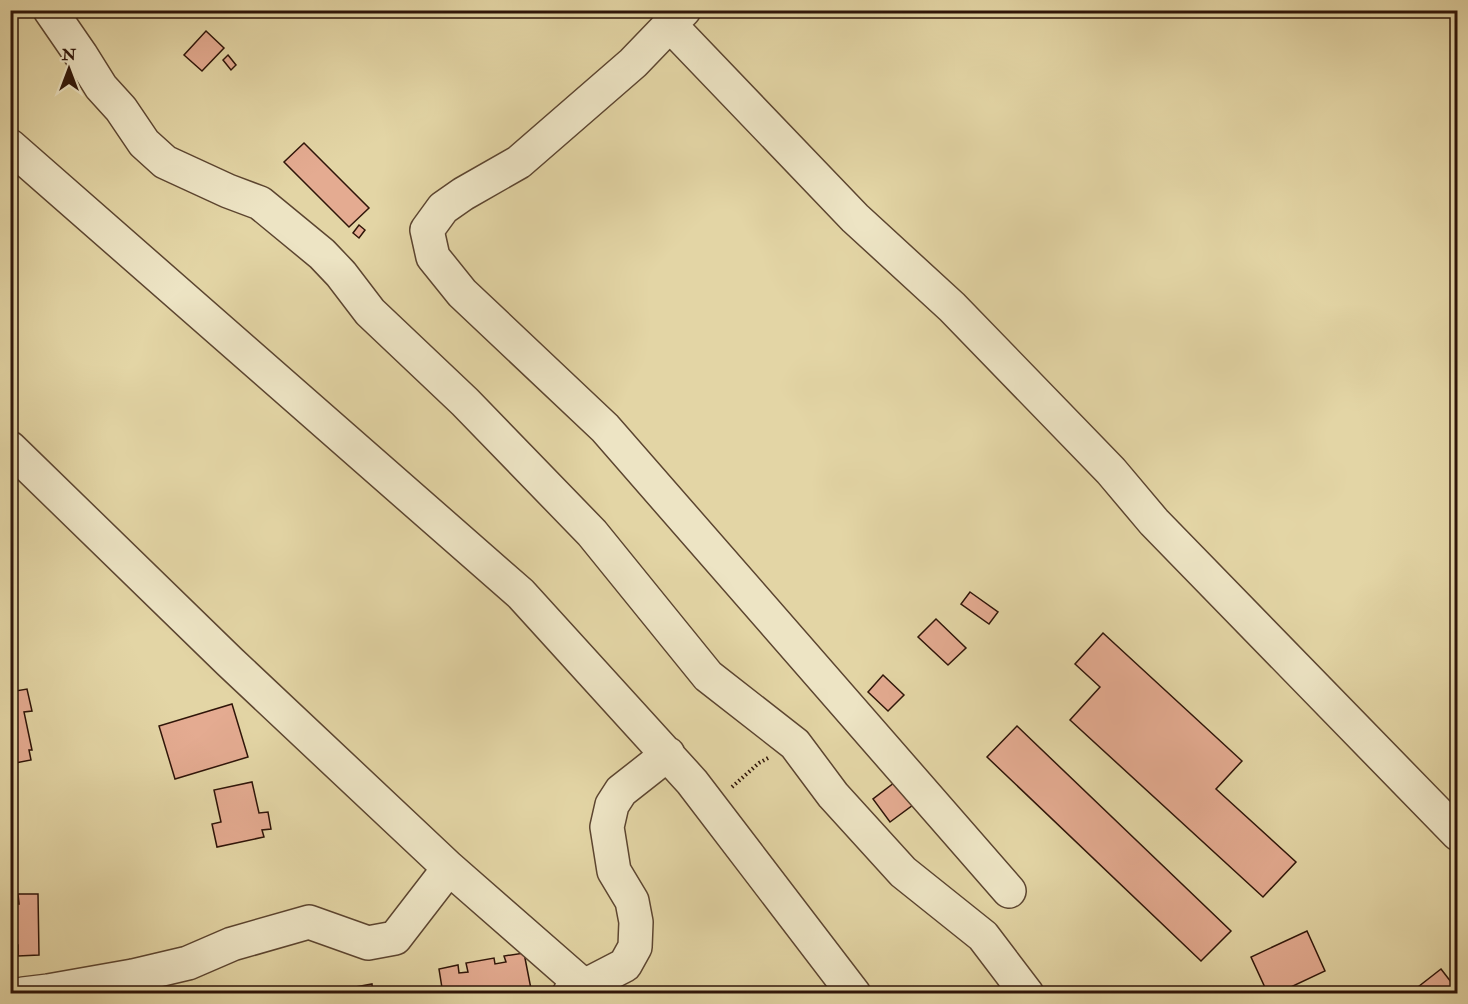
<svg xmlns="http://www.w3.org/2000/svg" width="1468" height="1004" font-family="'IM FELL Double Pica',serif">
	<rect width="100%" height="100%" fill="#e3d5a5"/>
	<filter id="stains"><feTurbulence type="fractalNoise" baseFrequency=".00333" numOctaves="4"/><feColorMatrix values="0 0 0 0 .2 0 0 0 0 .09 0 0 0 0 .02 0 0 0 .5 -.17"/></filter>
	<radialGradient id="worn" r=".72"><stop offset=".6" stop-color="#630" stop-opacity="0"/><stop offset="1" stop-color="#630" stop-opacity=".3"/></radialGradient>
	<!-- building -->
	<path fill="#e4ab91" stroke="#2f1509" stroke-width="1.5" d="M206,31L224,48L202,71L184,55Z
		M228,55L236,65L231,70L223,60Z
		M304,143L369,208L349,227L284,162Z
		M359,225L365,230L359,238L353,233Z
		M970,592L998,612L989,624L961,604Z
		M936,619L966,648L948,665L918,637Z
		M1103,633L1242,761L1216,789L1296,862L1263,897L1070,720L1100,687L1075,664Z
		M12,674L16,691L27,689L32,711L24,712L32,750H29L31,760L10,764V675Z
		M883,675L904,695L888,711L868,692Z
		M232,704L248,757L175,779L159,726Z
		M1017,726L1231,931L1201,961L987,757Z
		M903,776L921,799L890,822L873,799Z
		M252,782L259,813L268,812L271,829L262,830L264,837L217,847L212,824L221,822L214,790Z
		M18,894H38L39,955L18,956V945L10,946V904H19Z
		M1307,931L1325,971L1276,994H1268L1251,957Z
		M524,953L532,994H443L439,969L458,965L459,973L468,972L466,963L494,958L495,964L506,962L504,956Z
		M1441,969L1458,991V994H1409Z
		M372,984L373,994H357L355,987Z"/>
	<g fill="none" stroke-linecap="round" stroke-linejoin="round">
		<!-- minor casing -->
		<g stroke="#5c4530" stroke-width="36">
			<path id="minor" d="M50,10L81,55L101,87L121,109L144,143L165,162L228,191L260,203L322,254L341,274L370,312L465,402L592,533L708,676L795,744L833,795L903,872L983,936L1027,994
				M684,10L633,63L519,162L463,194L443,208L427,230L433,257L462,293L605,428L1009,891
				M670,25L855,218L952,307L1111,471L1154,522L1458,834
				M10,146L521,594L692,782L854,994
				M10,448L230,662L449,868L593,994
				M23,994L48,991L133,976L188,963L232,944L309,922L368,943L395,938L449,868
				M569,994L625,965L635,947L636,922L632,901L614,871L607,827L612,805L621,791L668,754"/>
		</g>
		<!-- path -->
		<path stroke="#2f1509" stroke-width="4" stroke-dasharray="1.5 3" stroke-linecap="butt" d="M732,787L759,763L768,758"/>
		<!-- minor -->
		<use href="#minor" stroke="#ede4c4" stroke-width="33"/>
	</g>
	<!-- margin -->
	<rect width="1468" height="1004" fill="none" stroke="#e3d5a5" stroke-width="36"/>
	<rect x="12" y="12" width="1444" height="980" fill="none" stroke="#2f1509" stroke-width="3"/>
	<rect x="18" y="18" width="1432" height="968" fill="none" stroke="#2f1509" stroke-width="1.5"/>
	<!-- north arrow -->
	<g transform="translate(69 69)" stroke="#ede4c4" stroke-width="4.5" paint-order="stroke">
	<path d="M0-4.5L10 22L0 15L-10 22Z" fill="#2f1509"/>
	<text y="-9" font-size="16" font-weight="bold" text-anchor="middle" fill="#2f1509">N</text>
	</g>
	<rect width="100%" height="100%" filter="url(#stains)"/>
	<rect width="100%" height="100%" fill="url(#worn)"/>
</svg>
